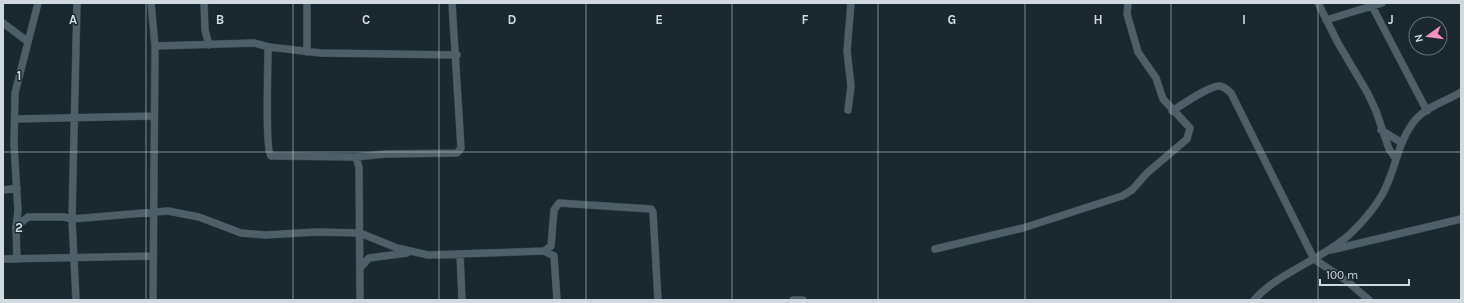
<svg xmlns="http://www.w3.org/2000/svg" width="1464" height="303" font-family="Karla,sans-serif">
	<rect width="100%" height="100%" fill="#1a282f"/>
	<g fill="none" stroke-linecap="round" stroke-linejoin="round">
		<!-- minor casing -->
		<g stroke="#39454a" stroke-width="8">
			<path id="minor" d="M151,3L155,46L153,300
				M204,3L205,30L209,45
				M1318,3L1338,43L1367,92L1376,111L1389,149L1396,159
				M1372,6L1427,111
				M1326,20L1382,3
				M3,23L27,41
				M155,46L254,43L269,47L321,53L457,55
				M269,47L268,52C268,68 265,149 271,156L356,157L385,154L457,153L461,148L452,3
				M307,52V3
				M848,110L851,86L847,51L851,3
				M1172,111C1182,105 1210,85 1220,86C1225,87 1228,90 1231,93L1314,259L1347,281L1369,300
				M15,119L154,116
				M1381,130L1402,143
				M356,157L359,167L360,300
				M3,190L17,188
				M16,227L28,217H64L72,219L168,211L199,217L241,233L265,235L317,232L360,233L397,248L428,255L544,251L554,256L557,300
				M935,249L1023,228L1122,196L1132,190L1147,173L1187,139L1190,128L1163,99L1156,78L1138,52L1127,14L1128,3
				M1331,250L1461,219
				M544,251L551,246L554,210L559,203L651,209L653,212L658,300
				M460,254L462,300
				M3,259L153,256
				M17,259L16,227L18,211L14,145L15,93L38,3
				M361,267L369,258L407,253
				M76,300L72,219L77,3
				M793,300H803
				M1254,300C1279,272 1321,260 1349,235C1361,224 1373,210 1382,195C1396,171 1397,140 1417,118C1428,106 1447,101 1461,92"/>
		</g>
		<!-- minor -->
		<use href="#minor" stroke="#4f5f67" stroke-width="7"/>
	</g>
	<!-- grid -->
	<path fill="none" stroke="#d0d9dd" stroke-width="1" stroke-opacity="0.55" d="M146,3V300M293,3V300M439,3V300M586,3V300M732,3V300M878,3V300M1025,3V300M1171,3V300M1318,3V300M3,152H1461"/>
	<g font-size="13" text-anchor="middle" font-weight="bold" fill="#d0d9dd" stroke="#1a282f" stroke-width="3" stroke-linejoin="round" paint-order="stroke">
		<text x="73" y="24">A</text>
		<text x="220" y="24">B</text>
		<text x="366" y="24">C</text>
		<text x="512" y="24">D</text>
		<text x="659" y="24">E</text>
		<text x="805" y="24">F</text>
		<text x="952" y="24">G</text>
		<text x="1098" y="24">H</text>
		<text x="1244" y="24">I</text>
		<text x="1391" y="24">J</text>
		<text x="19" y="80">1</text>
		<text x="19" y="232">2</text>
	</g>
	<!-- border -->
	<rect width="1464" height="303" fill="none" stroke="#d0d9dd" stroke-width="8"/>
	<!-- north arrow -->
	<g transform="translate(1428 36) rotate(256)"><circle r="19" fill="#1a282f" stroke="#636f75"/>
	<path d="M0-3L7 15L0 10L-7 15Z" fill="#fc8fc1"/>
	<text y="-6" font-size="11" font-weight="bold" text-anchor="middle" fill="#d0d9dd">N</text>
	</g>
	<!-- scale -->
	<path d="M1320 279v6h89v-6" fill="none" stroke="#d0d9dd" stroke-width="2"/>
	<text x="1326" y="279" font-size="12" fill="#d0d9dd" stroke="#1a282f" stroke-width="3" paint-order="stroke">100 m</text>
</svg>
